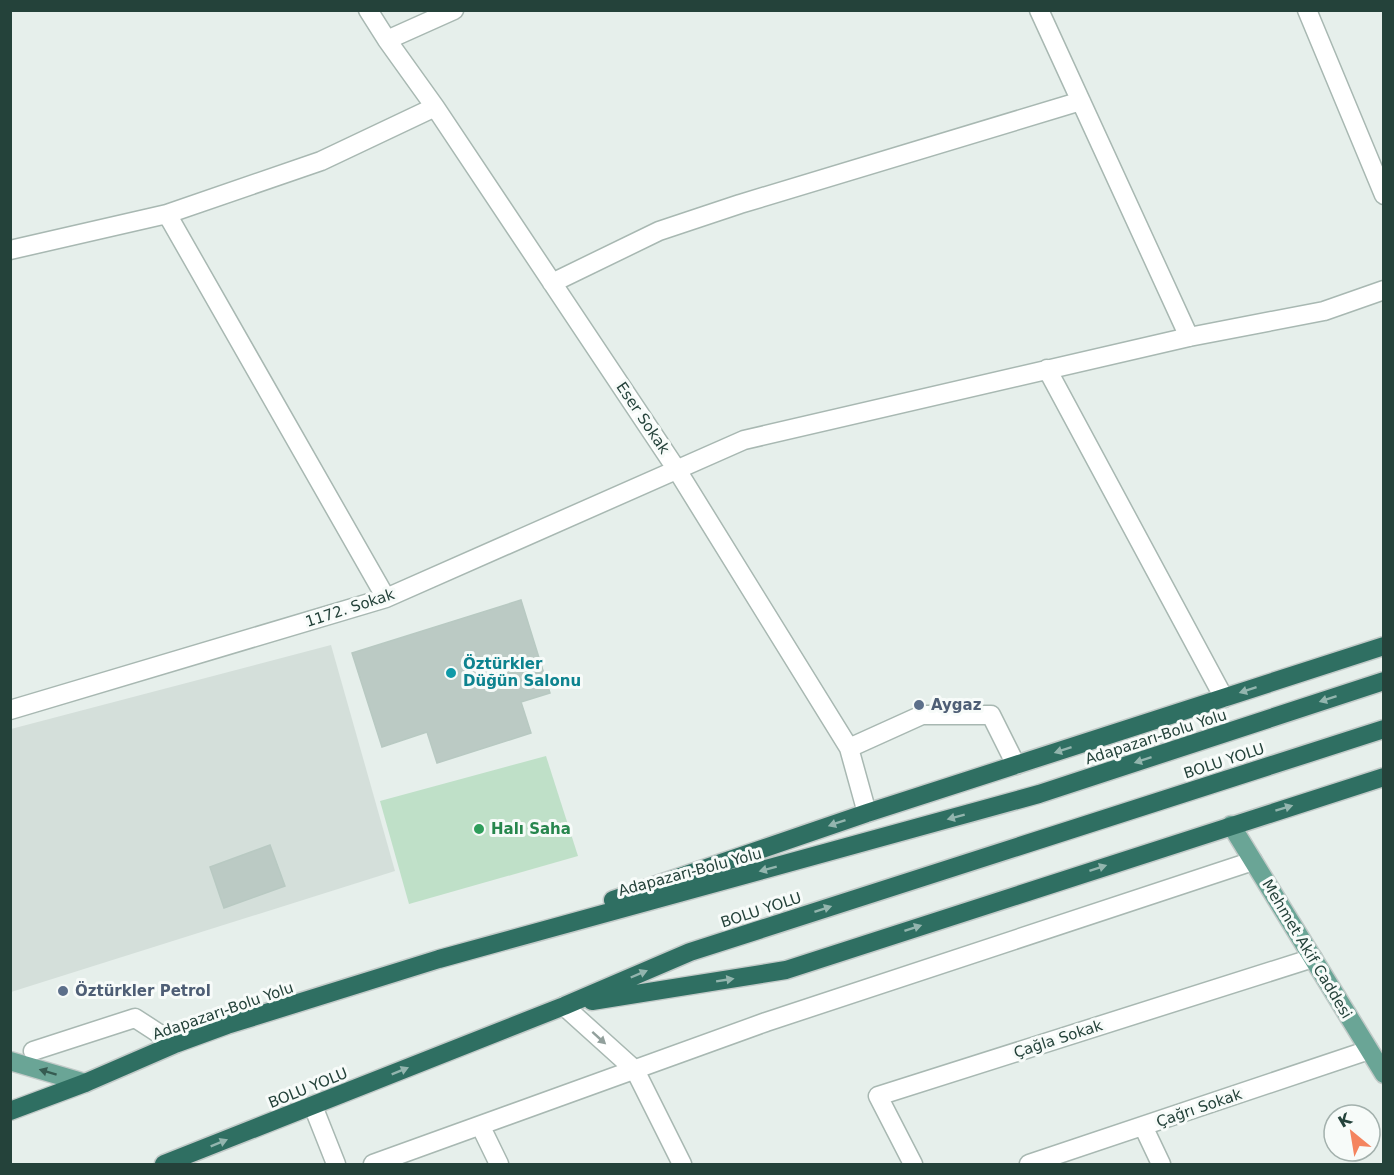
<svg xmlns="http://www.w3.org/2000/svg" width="1394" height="1175" font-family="'DejaVu Sans',sans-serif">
	<rect width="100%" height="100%" fill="#e6efeb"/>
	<!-- built -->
	<path fill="#d4dfda" d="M331,645L395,871L11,992V729Z"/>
	<!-- green -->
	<path fill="#bfe0c8" d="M546,756L578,856L409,904L380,801Z"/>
	<!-- building -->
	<path fill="#bbcac4" stroke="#b8c9c2" stroke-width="1.5" d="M521,600L550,693L521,702L531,733L437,763L427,732L382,747L352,653Z
		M270,845L285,886L224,908L210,867Z"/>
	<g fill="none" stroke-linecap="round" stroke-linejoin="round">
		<!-- minor casing -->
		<g stroke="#a8b8b2" stroke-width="21">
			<path id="minor" d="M368,10L387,40
				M454,10L387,40L435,107L677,470L849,748L867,813
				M1039,10L1189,337
				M1307,10L1384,195
				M167,214L386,598
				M10,250L167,214L321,161L435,107
				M552,283L659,231L740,204L1081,101
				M1047,369L1224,698
				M10,710L386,598L744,440L1189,337L1324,311L1384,290
				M849,748L922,715H991L1016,765
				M564,1006L635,1070L682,1164
				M33,1051L135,1018L175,1044
				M313,1106L336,1164
				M1143,1126L1161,1164
				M481,1127L499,1164
				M373,1164L766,1022L1253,861
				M913,1164L878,1096L1313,958
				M1029,1164L1369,1050"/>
		</g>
		<!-- major casing -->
		<g stroke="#c2cac8" stroke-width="21">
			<path id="major" d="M1231,825L1384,1074
				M10,1061L85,1083"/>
		</g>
		<!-- highway casing -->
		<g stroke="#c2cac8" stroke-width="21">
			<path id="highway" d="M613,900L867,813L1384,646
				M592,1001L786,970L1384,777
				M10,1111L85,1083L175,1044L227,1025L439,959L1039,794L1384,681
				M164,1164L564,1006L690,952L1384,729"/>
		</g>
		<!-- minor -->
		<use href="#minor" stroke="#fff" stroke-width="18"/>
		<!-- major -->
		<use href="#major" stroke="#6aa596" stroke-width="18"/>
		<!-- highway -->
		<use href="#highway" stroke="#2f6f62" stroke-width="18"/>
	</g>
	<!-- one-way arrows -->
	<defs><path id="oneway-solid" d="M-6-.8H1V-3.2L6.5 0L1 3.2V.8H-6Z" transform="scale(1.5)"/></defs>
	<g fill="#93b5ae">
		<use href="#oneway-solid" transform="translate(1248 690) rotate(162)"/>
		<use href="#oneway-solid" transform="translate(1328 699) rotate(162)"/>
		<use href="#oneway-solid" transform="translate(1063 750) rotate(162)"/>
		<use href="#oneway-solid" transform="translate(1143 760) rotate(162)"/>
		<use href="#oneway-solid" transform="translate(1284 808) rotate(-17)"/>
		<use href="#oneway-solid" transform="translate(956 817) rotate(165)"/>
		<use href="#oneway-solid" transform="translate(837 823) rotate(161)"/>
		<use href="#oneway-solid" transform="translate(1098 868) rotate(-18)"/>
		<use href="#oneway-solid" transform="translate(768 869) rotate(165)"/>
		<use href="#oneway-solid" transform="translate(823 909) rotate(-18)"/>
		<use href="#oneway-solid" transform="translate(913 928) rotate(-18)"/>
		<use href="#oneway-solid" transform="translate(639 974) rotate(-23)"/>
		<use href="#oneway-solid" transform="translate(725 980) rotate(-9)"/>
		<use href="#oneway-solid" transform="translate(400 1071) rotate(-22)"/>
		<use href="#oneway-solid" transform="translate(219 1143) rotate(-22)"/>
	</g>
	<use fill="#92a09c" href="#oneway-solid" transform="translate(599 1038) rotate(42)"/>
	<use fill="#365b51" href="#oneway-solid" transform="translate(48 1072) rotate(-163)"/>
	<!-- markers -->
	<circle fill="#0f9aa8" stroke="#f7fbf9" stroke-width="2" cx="451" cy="673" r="6"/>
	<g fill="#5c6f8a" stroke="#f7fbf9" stroke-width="2">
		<circle cx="919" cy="705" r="6"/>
		<circle cx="63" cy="991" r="6"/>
	</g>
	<circle fill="#2e9e5b" stroke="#f7fbf9" stroke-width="2" cx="479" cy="829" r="6"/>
	<g text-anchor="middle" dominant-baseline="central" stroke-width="6" stroke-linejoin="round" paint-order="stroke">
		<!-- street labels -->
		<g font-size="15" fill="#24423a" stroke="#f7fbf9">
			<text transform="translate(643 418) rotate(56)">Eser Sokak</text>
			<text transform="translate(350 608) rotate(-18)">1172. Sokak</text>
			<text transform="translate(1156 737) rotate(-18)">Adapazarı-Bolu Yolu</text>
			<text transform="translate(1224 761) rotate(-18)">BOLU YOLU</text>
			<text transform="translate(690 872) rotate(-15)">Adapazarı-Bolu Yolu</text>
			<text transform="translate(761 910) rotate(-18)">BOLU YOLU</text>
			<text transform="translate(1307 949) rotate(59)">Mehmet Akif Caddesi</text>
			<text transform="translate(223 1011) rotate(-19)">Adapazarı-Bolu Yolu</text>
			<text transform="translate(1058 1039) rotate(-18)">Çağla Sokak</text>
			<text transform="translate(308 1088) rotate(-22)">BOLU YOLU</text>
			<text transform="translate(1199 1108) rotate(-19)">Çağrı Sokak</text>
		</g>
		<!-- culture labels -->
		<g font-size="15" font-weight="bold" fill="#0d838f" stroke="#f7fbf9" text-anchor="start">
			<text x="463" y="664">Öztürkler<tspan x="463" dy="17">Düğün Salonu</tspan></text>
		</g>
		<!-- service labels -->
		<g font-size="15" font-weight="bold" fill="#4e5e75" stroke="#f7fbf9" text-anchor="start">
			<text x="931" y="705">Aygaz</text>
			<text x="75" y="991">Öztürkler Petrol</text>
		</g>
		<!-- leisure labels -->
		<g font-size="15" font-weight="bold" fill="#27864d" stroke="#f7fbf9" text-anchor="start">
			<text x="491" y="829">Halı Saha</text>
		</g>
	</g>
	<!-- border -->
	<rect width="1394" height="1175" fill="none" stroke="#24423a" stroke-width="24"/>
	<!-- north arrow -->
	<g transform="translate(1352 1133) rotate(330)"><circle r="28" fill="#f7fbf9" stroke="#a3b1ad" stroke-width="1.5"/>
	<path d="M0-4.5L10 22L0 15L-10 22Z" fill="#f4845f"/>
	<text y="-9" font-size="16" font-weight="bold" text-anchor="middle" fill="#24423a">K</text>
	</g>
</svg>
